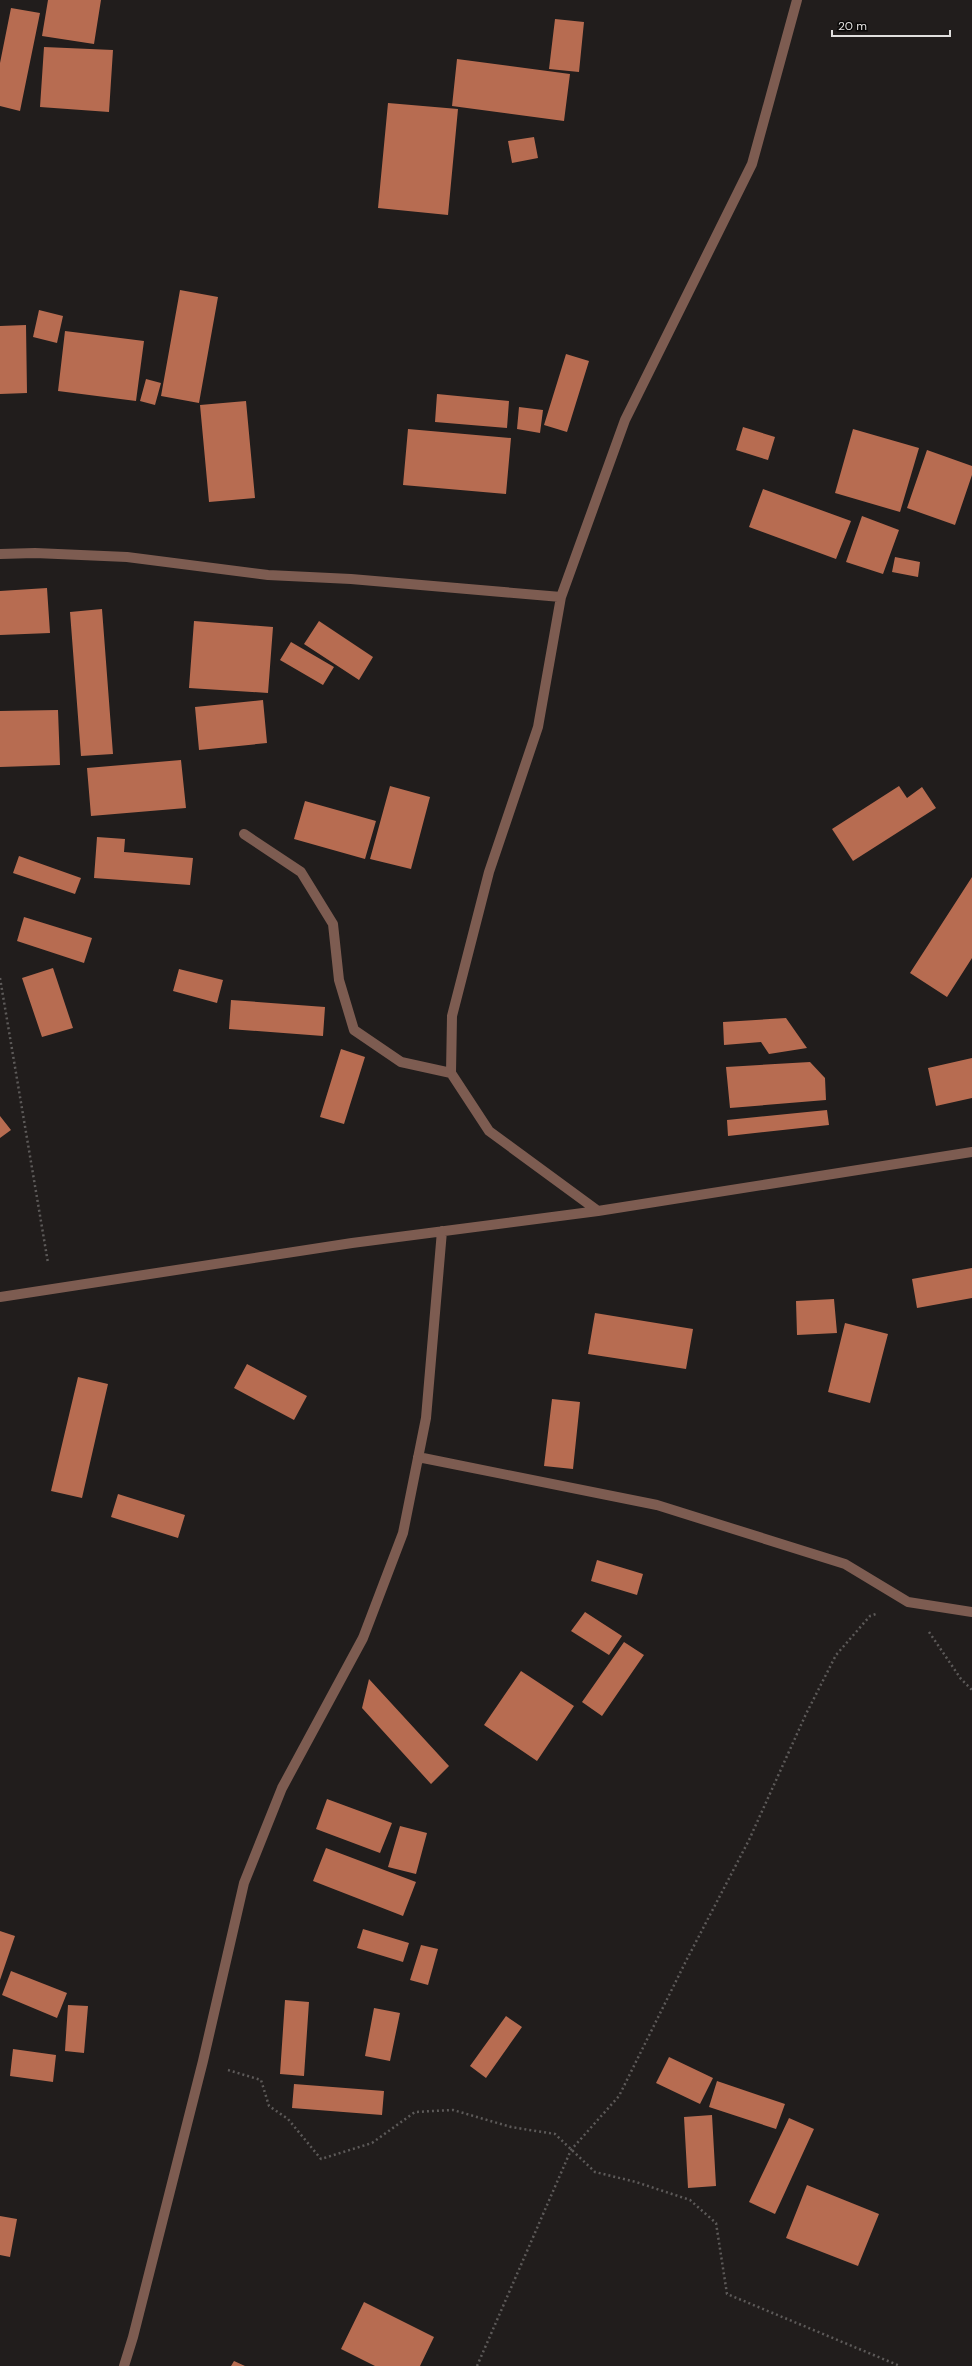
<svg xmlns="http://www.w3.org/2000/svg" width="972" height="2366" font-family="'DM Sans',sans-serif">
	<rect width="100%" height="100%" fill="#211d1c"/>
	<!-- building -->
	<path fill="#b76c51" d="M48,0H101L94,44L42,36Z
		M11,8L40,13L20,111L0,106V63Z
		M555,19L584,22L579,72L549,69Z
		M44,47L113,50L109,112L40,107Z
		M457,59L570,74L564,121L452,106Z
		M388,103L458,109L448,215L378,208Z
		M534,137L538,158L512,163L508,141Z
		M180,290L218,297L199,403L161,396Z
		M39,310L63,316L57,343L33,337Z
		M26,325L27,393L0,394V326Z
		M65,331L144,341L136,401L58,391Z
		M566,354L589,361L567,432L544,425Z
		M146,379L161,383L155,405L140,401Z
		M437,394L509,401L507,428L435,422Z
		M246,401L255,498L209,502L200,405Z
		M519,407L543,410L540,433L517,429Z
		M743,427L775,437L768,460L736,450Z
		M408,429L511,438L506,494L403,485Z
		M853,429L919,448L900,512L835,493Z
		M927,450L972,466V475L955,525L907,508Z
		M763,489L851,521L836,559L749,527Z
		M862,516L899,530L883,574L846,562Z
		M895,557L920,562L918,577L892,572Z
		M47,588L50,633L0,635V591Z
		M102,609L113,754L81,756L70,612Z
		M194,621L273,627L268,693L189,688Z
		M319,621L373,657L359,680L304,644Z
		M291,642L334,667L323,685L280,660Z
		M263,700L267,743L199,750L195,707Z
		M58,710L60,765L0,767V711Z
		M181,760L186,808L91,816L87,768Z
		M390,786L430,797L411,869L370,859Z
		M899,786L907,798L922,787L936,808L853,861L832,829Z
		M305,801L376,821L365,859L294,839Z
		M97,837L125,839L124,852L193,858L190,885L94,878Z
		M19,856L81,878L75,894L13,873Z
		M972,877V958L947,997L910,973Z
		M24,917L92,938L84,963L17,941Z
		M53,968L73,1028L42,1037L22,978Z
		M179,969L223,980L217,1003L173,991Z
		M231,1000L325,1007L323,1036L229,1029Z
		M786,1018L807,1048L769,1054L761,1042L724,1045L723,1022Z
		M341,1049L365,1057L344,1124L320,1117Z
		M972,1058V1098L936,1106L928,1068Z
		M810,1062L825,1078L826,1100L730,1108L726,1067Z
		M827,1110L829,1125L728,1136L727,1120Z
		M0,1116L11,1130L0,1138Z
		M972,1268V1298L917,1308L912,1279Z
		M834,1299L837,1333L797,1335L796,1301Z
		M595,1313L693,1329L686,1369L588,1354Z
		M845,1323L888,1334L870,1403L828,1392Z
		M247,1364L307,1396L294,1420L234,1388Z
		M78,1377L108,1384L82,1498L51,1491Z
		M552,1399L580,1402L573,1469L544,1466Z
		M118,1494L185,1515L178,1538L111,1517Z
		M597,1560L643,1574L637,1595L591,1581Z
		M585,1612L622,1636L609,1655L571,1631Z
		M624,1642L644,1655L602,1716L582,1702Z
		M521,1671L574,1706L537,1761L484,1725Z
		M369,1679L449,1766L431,1784L362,1708Z
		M327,1799L392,1823L380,1853L316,1829Z
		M400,1826L427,1833L416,1874L388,1867Z
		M326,1848L416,1882L403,1916L313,1881Z
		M363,1929L409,1943L403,1962L357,1948Z
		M0,1931L15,1936L0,1980Z
		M421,1945L438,1949L428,1985L410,1980Z
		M11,1971L67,1993L57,2018L2,1995Z
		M285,2000L309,2002L304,2076L280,2074Z
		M68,2005L88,2006L84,2053L65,2051Z
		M374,2008L400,2013L390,2061L365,2056Z
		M506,2016L522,2027L486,2078L470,2066Z
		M13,2049L56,2055L53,2082L10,2076Z
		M669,2057L713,2078L700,2104L656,2083Z
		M717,2081L785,2104L776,2129L709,2107Z
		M294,2084L384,2091L382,2115L292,2108Z
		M712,2115L716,2186L688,2188L684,2117Z
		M789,2118L814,2129L775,2214L749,2202Z
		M807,2185L879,2214L858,2266L786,2238Z
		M0,2216L17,2219L10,2257L0,2255Z
		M364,2302L434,2337L420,2366H375L341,2349Z
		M234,2361L245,2366H231Z"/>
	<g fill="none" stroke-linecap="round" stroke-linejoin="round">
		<!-- path -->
		<path stroke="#5d5a59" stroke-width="2.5" stroke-dasharray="2 3" stroke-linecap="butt" d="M0,978L48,1263
			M929,1632L961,1679L972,1690
			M228,2070L261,2080L269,2106L288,2119L321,2159L372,2143L415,2112L453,2110L511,2127L555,2134L595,2172L636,2182L690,2200L716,2223L727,2294L900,2366
			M477,2366L571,2150L619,2096L686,1961L749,1840L806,1714L836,1655L870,1616L876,1614"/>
		<!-- minor -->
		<path stroke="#7d5c51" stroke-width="10" d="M0,554L35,553L127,557L268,575L351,579L561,597
			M244,834L301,872L333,924L339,980L354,1030L401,1062L451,1073
			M598,1211L489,1131L451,1073L452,1016L489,872L538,727L561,597L625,420L752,164L797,0
			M0,1297L352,1243L598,1211L972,1152
			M418,1457L657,1505L845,1564L908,1602L972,1612
			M124,2366L133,2337L203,2061L244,1883L282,1788L363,1638L403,1533L426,1418L442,1231"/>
	</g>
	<!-- scale -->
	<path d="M832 30v6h118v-6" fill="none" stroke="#e1dfde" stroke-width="2"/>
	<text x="838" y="30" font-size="12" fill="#e1dfde" stroke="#090807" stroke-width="3" paint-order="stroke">20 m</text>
</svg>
